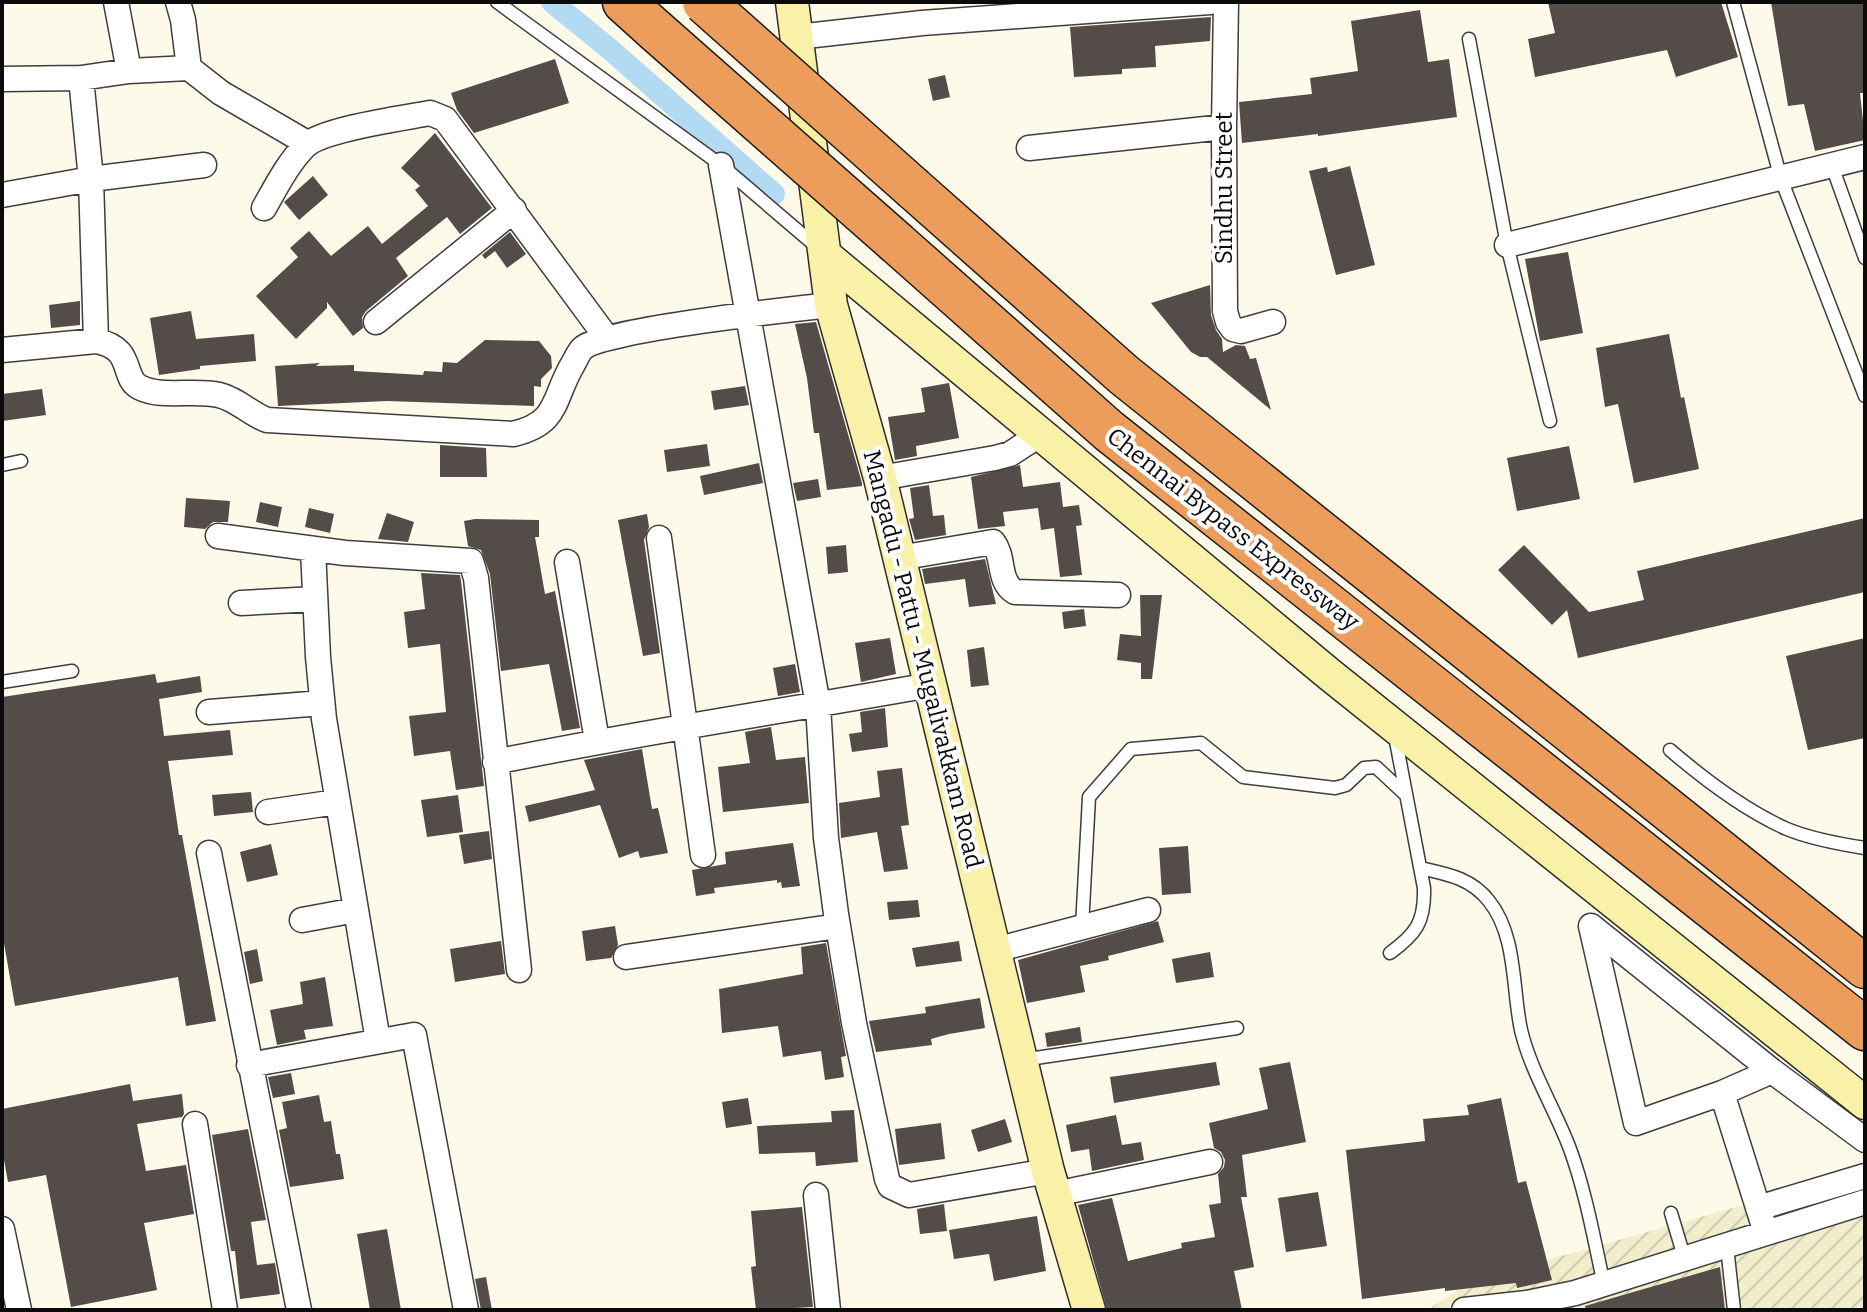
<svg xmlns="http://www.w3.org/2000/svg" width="1867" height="1312" font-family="Bitter,serif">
	<defs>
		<pattern id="farmland-furrows" width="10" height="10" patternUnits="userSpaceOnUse" patternTransform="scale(2)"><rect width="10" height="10" fill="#f2eecc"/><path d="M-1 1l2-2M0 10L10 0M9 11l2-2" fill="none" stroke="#cecbae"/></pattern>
	</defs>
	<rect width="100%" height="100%" fill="#fefaea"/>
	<!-- farmland -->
	<path fill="url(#farmland-furrows)" d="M1865,1171V1310H1428L1469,1282Z"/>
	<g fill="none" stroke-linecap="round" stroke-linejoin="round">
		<!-- canal -->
		<path stroke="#b2daf2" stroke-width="22" d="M552,2L612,51L774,194"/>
	</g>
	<!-- building -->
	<path fill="#534c48" d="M1548,2H1721L1738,57L1676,77L1667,50L1535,77L1528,39L1555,33Z
		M1771,2H1865V93H1860L1865,140L1815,151L1804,104L1788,106Z
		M1420,10L1428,62L1449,59L1457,117L1318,136V134L1242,143L1239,102L1312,94L1310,78L1358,71L1351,21Z
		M1211,17L1210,41L1155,46L1156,67L1122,69V74L1074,77L1070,27Z
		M555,59L569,103L474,133L457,110L451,93Z
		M945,75L950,97L933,101L928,79Z
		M435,133L492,208L460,234L447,217L396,258L408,276L366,311L362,317L363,328L353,336L327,302V308L296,339L256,296L298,257L290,248L309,231L331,256L368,226L382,244L428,206L415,190L420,186L401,168Z
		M1350,166L1375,265L1336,275L1309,171L1327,167L1328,172Z
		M313,176L328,195L299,220L284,202Z
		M510,232L526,254L507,268L495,251L485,259L482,255Z
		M1568,252L1583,333L1540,341L1525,259Z
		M1210,285L1211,315L1216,330L1222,339L1223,352L1236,345L1245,346L1250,359L1256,358L1271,410L1207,357H1200L1191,352L1151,303Z
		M80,301V325L51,328L49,305Z
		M191,311L196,339L254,334L256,361L200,366V369L159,375L150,318Z
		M816,322L862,483V486L827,490L819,433H814L807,378L795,324Z
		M1669,334L1681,398L1684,397L1699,469L1634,483L1618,404L1605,407L1596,348Z
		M485,340L539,341L551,356L552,368L541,379V387L534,386V406L387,401L278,406L275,366L320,363L316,366L354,365V371L423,375L424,371L442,372L443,362L457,363Z
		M949,383L959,438L916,446L917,456L895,460L888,417L925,412L921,388Z
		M745,386L749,405L714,410L711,391Z
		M42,389L46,415L2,421V394Z
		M707,444L710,466L667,472L664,450Z
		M440,445L486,448L487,477H440Z
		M1569,446L1580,499L1517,511L1507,458Z
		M759,463L763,483L704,495L700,476Z
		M1020,465L1023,487L1060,482L1063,507L1079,505L1082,525L1076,526L1082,575L1060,577L1054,528L1041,530L1038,508L1003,512L1005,526L978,529L971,477Z
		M818,479L821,497L797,501L793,483Z
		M929,485L933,516L944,515L946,535L915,540L909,519L914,518L910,488Z
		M186,498L230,501L228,522H213L205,529L184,527Z
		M260,502L282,507L278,527L256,522Z
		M309,508L334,514L330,533L305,527Z
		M387,513L414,522L408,542L378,539Z
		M647,514L649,527L644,540L660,653L643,656L618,520Z
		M1865,518V592L1578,658L1567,610L1552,625L1498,570L1524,545L1589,612L1644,600L1637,571Z
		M475,519L539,520V537H535L545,594L555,591L580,728L562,731L549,664L501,671L490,574L481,550L468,546L464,521Z
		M846,545L848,572L828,574L826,547Z
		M985,559L996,604L969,607L965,579L925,584L922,569Z
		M421,573L460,575L461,581L484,786L456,790L450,751L414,756L409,716L446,712L440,644L408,648L404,612L425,609Z
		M1140,595H1162L1152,679H1141V663L1117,660L1120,634L1141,636Z
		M1084,609L1086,626L1064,629L1062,612Z
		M890,638L896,674L861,682L855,643Z
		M1865,638V738L1808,750L1786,656Z
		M984,647L989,685L971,687L967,650Z
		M795,664L800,692L778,696L773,668Z
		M155,674L157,683L200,676L202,692L159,699L164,736L230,730L233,755L168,761L179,835H182L216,1021L186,1026L178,977L15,1006L2,932V697Z
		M885,708L888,747L852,752L849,734L862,732L860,712Z
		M771,727L776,760L805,757L809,803L723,812L718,767L750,763L745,732Z
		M642,749L652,809L658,808L668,853L640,858L638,851L619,858L600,805L529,822L525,806L595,790L584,760Z
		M902,768L909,825L901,826L908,869L884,872L877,832L841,838L839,803L880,797L877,771Z
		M251,792L253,812L214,816L212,795Z
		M458,795L463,832L427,837L421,800Z
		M489,831L492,859L464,864L459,835Z
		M793,843L800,886L782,888L781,882L777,883V880L714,888L715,893L696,896L692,870L726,864L725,852Z
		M271,844L278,875L247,882L240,852Z
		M1188,846L1191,893L1162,895L1159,848Z
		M918,900L920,917L889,920L887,902Z
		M1158,921L1164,942L1108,956L1109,960L1080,966L1085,992L1027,1003L1018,960Z
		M615,926L618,945L611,958L586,961L582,931Z
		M501,941L505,974L455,982L450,949Z
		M959,941L962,961L916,967L912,948Z
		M826,943L846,1056L841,1057L844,1077L825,1080L821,1051L783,1057L778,1026L722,1033L719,989L803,974L801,947Z
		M257,949L263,981L250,984L244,952Z
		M1210,952L1214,977L1176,983L1172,959Z
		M325,977L333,1026L304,1030L306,1039L277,1045L270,1010L303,1004L300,982Z
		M980,998L985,1028L949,1034L931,1039L932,1045L876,1052L869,1021L926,1013L925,1007Z
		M1080,1027L1082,1042L1047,1047L1045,1033Z
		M1216,1062L1220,1085L1114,1103L1110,1077Z
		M1290,1062L1306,1142L1242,1155L1247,1197H1241L1254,1267L1234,1271L1242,1310H1107L1078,1205L1112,1198L1128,1261L1182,1248L1181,1243L1215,1237L1209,1205L1221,1203L1218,1174L1224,1167L1225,1160L1221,1152L1214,1148L1209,1123L1268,1109L1259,1068Z
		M291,1073L295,1094L273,1098L268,1077Z
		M130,1084L133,1101L182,1094L184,1114L182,1117L137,1124L146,1171L186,1165L194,1214L144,1223L157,1290L71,1307L46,1175L8,1182L2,1149V1109Z
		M319,1095L324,1122L331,1121L336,1154H340L344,1179L290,1187L279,1130L287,1128L282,1102Z
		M748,1098L752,1124L726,1128L722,1102Z
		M1501,1098L1518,1183L1526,1181L1552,1280L1517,1288L1516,1283L1445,1291V1288L1362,1299L1346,1150L1425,1141L1423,1119L1469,1115L1467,1105Z
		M854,1110L858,1162L816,1166L815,1152L759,1154L757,1126L832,1122L831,1111Z
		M1116,1115L1122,1145L1141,1142L1144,1160L1092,1171L1089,1149L1071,1152L1066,1125Z
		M1005,1119L1012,1142L978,1152L971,1130Z
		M941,1123L945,1159L899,1165L895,1129Z
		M248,1129L266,1220L251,1222L257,1265L275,1263L280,1294L240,1299L235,1251H231L212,1135Z
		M1318,1192L1327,1246L1286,1252L1278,1198Z
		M944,1204L947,1231L920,1234L917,1209Z
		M802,1207L813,1307L756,1310L751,1267L756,1266L751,1211Z
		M1037,1216L1046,1271L994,1281L989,1254L954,1259L949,1230Z
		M387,1229L401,1310H370L357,1234Z
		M1720,1267L1725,1310H1586L1585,1306Z
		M486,1277L492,1310H481L475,1279Z"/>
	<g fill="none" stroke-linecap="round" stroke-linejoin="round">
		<!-- lane casing -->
		<g stroke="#3e3e3e" stroke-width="15">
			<path id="lane" d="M497,2L721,165L817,247
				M1733,2L1781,179L1865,396
				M1469,39L1507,245L1550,421
				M1832,166L1865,258
				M2,465L21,461
				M2,682L72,671
				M1670,750C1705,780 1744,810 1787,829C1811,839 1839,844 1865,848
				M1420,868C1447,874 1471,878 1489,901C1517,936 1512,988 1521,1030C1531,1072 1555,1109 1570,1149C1586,1193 1594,1239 1604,1285
				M1082,927L1089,797L1131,749L1201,743L1243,777L1335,788L1346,785L1364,768L1376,767L1406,795
				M1390,953C1416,934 1425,922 1424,888L1395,736
				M1022,1060L1237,1028
				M1671,1213L1685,1260
				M1727,1247L1734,1310"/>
		</g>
		<!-- street casing -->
		<g stroke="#3e3e3e" stroke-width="27">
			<path id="street" d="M116,2L129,71
				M178,2L183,20L189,68
				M1226,2L1224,127L1225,311L1228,322L1233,329L1241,331L1273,322
				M797,37L922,23L1210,2
				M81,78L91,179L204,165
				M2,79L81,78L129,71L189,68L221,93L307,143
				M1029,148L1224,127
				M721,165L818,705L826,838L836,914L854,1023L887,1179L890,1186L909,1195L1048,1171
				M2,195L91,179L96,341
				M264,208C276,187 288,163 305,146C322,129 404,118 430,113L445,119L607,338
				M1507,245L1865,157
				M376,322L514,210
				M2,350L96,341C135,348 121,377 139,387C162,399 193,389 219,395C237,399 250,414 267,420L513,434C560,423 552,399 573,364C576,359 579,351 583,348C602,330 793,309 831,305
				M880,478L995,458L1010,454L1041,434
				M218,536L345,553L471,561L476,578L519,970
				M659,538L703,855
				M313,549L318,657L324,719L378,1041
				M899,558L993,542C1005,557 997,581 1015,592L1118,595
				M567,562L597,741
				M241,603L315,599
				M209,712L322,703
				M495,762C639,732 785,711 930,685
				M268,812L337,802
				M209,853L299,1310
				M302,920L356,910
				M1591,926L1772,1071L1722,1093L1766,1233
				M1591,926L1636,1123L1722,1093
				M995,950L1148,910
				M626,957L838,926
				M249,1065L414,1035L466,1310
				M1772,1071L1865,1140
				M195,1124L225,1310
				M1055,1194L1210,1162
				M816,1195L828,1310
				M1758,1208L1865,1176
				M2,1229L19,1310
				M1464,1310L1527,1303L1575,1293L1865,1202"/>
		</g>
		<!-- secondary casing -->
		<g stroke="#2d2d2d" stroke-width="35">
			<path id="secondary" d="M792,2L831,305L880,478L1048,1171L1089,1310
				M825,255L1329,674L1865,1103"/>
		</g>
		<!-- highway casing -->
		<g stroke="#1c1c1c" stroke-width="45">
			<path id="highway" d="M624,2L655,30
				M914,189L1124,375L1865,967
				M898,244L1109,431L1865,1029"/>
		</g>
		<!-- lane -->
		<use href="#lane" stroke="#fff" stroke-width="12"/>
		<!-- street -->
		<use href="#street" stroke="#fff" stroke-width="24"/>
		<!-- secondary -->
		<use href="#secondary" stroke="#faf1a9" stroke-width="32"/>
		<!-- highway -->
		<use href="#highway" stroke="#ec9c5b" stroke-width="42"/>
		<!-- highway-bridge casing -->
		<g stroke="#1c1c1c" stroke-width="45" stroke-linecap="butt">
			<path id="highway-bridge" d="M704,2L914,189
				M655,30L898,244"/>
		</g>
		<!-- highway-bridge -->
		<use href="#highway-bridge" stroke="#ec9c5b" stroke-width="42"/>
	</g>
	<g text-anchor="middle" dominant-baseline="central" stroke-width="8" stroke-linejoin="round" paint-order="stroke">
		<!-- street labels -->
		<g font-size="24" fill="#0b0b0b" stroke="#fff">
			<text transform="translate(1224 188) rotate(-90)">Sindhu Street</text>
			<text transform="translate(1233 529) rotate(38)">Chennai Bypass Expressway</text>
			<text transform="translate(923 659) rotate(76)">Mangadu - Pattu - Mugalivakkam Road</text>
		</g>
	</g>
	<!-- border -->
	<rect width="1867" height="1312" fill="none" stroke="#0b0b0b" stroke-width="8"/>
</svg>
